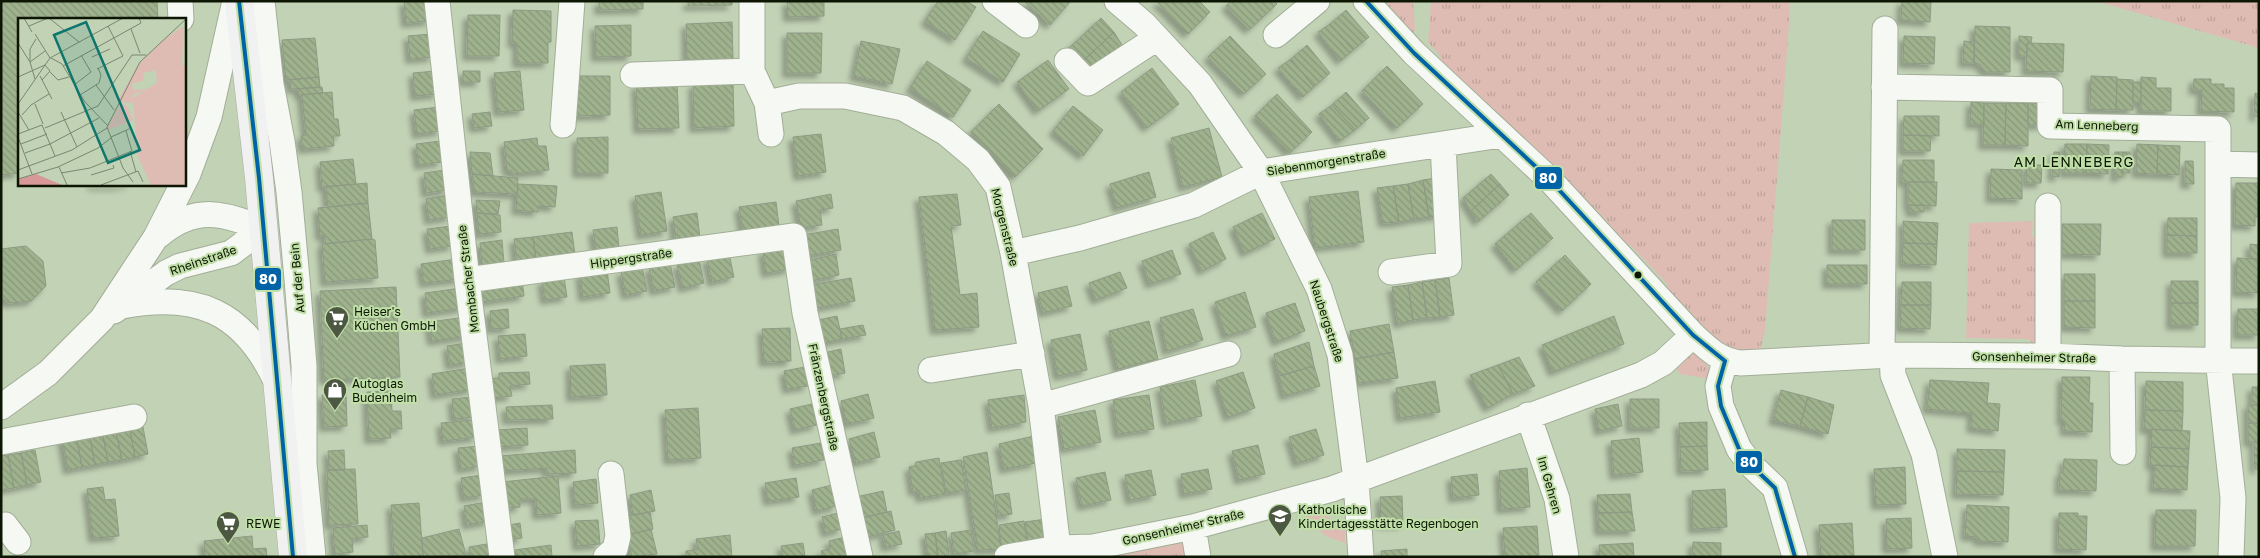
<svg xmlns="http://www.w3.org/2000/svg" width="2260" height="558" font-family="'Golos Text',sans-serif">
	<defs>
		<pattern id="grass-tufts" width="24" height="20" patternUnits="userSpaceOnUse" patternTransform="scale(1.25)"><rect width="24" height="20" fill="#debcb4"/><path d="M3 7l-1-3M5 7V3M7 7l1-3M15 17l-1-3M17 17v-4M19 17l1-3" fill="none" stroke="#bda199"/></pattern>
		<pattern id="building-back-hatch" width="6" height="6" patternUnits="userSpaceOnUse" patternTransform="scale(1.25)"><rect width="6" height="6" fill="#9fb28e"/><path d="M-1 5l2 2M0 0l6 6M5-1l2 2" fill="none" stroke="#889879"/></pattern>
		<filter id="shadow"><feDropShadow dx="-4.5" dy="4.5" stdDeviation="2.5" flood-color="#0004"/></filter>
	</defs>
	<rect width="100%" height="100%" fill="#c2d2b5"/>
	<!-- grass -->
	<path fill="url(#grass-tufts)" d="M1378,1H1413L1415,30L1406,39Z
		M1431,1H1789V26L1765,331L1759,354H1744L1715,345L1667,294L1668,285L1630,245L1616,244L1605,234V219L1503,118H1495L1438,62L1441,57L1428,42Z
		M2096,1H2259V48Z
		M2033,221L2032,236L2041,238L2042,343H2032L2028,339L1966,338L1969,223Z
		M1696,351L1714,375L1710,379L1680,374L1672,361L1673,358Z
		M1184,539L1186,557H1086Z"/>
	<!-- green -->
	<path fill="#debcb4" d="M1325,510L1332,523L1345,525V545L1344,542C1328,538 1319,534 1311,519L1305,517Z"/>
	<!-- building -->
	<path fill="url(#building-back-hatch)" stroke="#8e9a84" filter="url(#shadow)" d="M1,1H157L158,19H19V173L1,175Z
		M404,1H428L430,21L406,23Z
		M599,1H643V9L599,10Z
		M688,1H732V5L688,6Z
		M787,1H824V16L788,17Z
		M938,1H966L976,7L955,40L925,21Z
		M1024,1H1071L1050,25Z
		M1156,1H1199L1210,12L1188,34Z
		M1231,1H1274L1277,4L1249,30L1226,6Z
		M1902,1H1931L1930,22L1901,20Z
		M513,10L551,11V42H548V63H517V43H512Z
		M1346,10L1369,37L1353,50L1330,24Z
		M468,15H500L499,56H467Z
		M1101,18L1114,32L1082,62L1069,48Z
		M732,22L733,59L687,60L686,24Z
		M1330,24L1353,50L1341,61L1318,32Z
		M631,25V56L596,57L595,26Z
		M1975,26L2010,27V72H1986L1979,64L1974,63Z
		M983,31L1020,54L1003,82L966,58Z
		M1114,32L1122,45L1093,74L1082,62Z
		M787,33H822L821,73H787Z
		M431,34L433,57L410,59L408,36Z
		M1230,36L1266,74L1244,94L1208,57Z
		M1904,36L1935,37L1934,64L1903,63Z
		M2019,36L2032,37L2031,43H2027V56H2019Z
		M315,38L319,77L286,80L282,40Z
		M861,41L900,49L892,84L854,76Z
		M1964,41L1974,42V63H1963Z
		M2027,43L2064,44L2063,72L2026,71Z
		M1307,45L1330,73L1314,87L1291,59Z
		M1291,59L1314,87L1303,97L1278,68Z
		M1048,60L1069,89L1038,111L1017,82Z
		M927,61L971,90L953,117L910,88Z
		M1387,66L1423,104L1397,128L1362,91Z
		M1152,68L1179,104L1147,128L1121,92Z
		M436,71L438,94L415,96L413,73Z
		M463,71H480V82H463Z
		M520,71L524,110L498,112L494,73Z
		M574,76H610V115L575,116Z
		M2091,76L2117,77L2116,110L2090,109Z
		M319,77L320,87L291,89L290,80Z
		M2141,77L2156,78V88H2171V111H2141Z
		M2117,79L2133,80V110H2116Z
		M2194,79H2211V84H2224V88H2234V112L2201,111L2202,90H2193Z
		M733,82L734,126L694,128L693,84Z
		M2133,82H2141V102H2133Z
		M677,83L679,128L638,129L636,85Z
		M322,87L323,93L299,95L298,89Z
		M332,92L334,119H338L340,136H333L334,146L303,149L301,136L306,135L302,95Z
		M1346,92L1369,118L1355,130L1332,105Z
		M2255,93L2259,94V117L2254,116Z
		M1277,94L1312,132L1290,153L1255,116Z
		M1971,102L1984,103V124H1970Z
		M1984,103H2006L2005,145H1983Z
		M2006,103H2028V146L2005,145Z
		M2028,103L2043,104V125H2028Z
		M999,104L1043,149L1015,177L971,132Z
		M1332,105L1355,130L1340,141L1319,114Z
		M1073,106L1103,130L1083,156L1053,131Z
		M439,107L441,131L417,134L414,110Z
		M490,112L492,126L474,128L472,114Z
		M1904,116H1939V136L1903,135Z
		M1209,128L1222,177L1183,187L1171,138Z
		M821,134L826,172L798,176L793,137Z
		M1903,135L1931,136L1930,151H1903Z
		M608,137V173H577V138Z
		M537,138L538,146H546L549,170L512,174V171H507L504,142Z
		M440,141L442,162L419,165L416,144Z
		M2065,144H2087L2086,173H2064Z
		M2087,144L2109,145L2108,174L2086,173Z
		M2137,144L2158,145L2157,174L2136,173Z
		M2158,145L2180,146L2179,175L2157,174Z
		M470,152L490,153L493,176L472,174Z
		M2054,152H2060L2059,177L2052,176Z
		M2115,152H2123L2122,177H2115Z
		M2123,152H2130V173H2122Z
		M353,159L356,184L322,187L320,162Z
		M1903,160H1934V182H1902Z
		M2185,161H2193L2194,184H2185Z
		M2027,165H2042L2041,183H2026Z
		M1991,169L2022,170V199L1990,198Z
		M445,170L448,190L426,193L424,173Z
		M1149,172L1156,197L1117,208L1110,184Z
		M472,174L518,178L517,194L475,192Z
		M1491,174L1500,184L1471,211L1463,198Z
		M1436,178L1441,215L1429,217L1423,180Z
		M1423,180L1429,217L1414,219L1408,184Z
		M1908,182H1937L1936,206L1908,205Z
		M367,183L368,203L328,207L326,187Z
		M2236,183H2259V217H2255V226L2235,225Z
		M92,184H131L117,186H92Z
		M518,184L557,186L555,207L538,206V212L516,210Z
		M1408,184L1414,219L1399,222L1393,186Z
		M1500,184L1509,195L1478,222L1471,211Z
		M1393,186L1399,222L1383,223L1377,188Z
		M1358,191L1364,242L1315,248L1309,197Z
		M661,192L667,231L641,235L635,196Z
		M831,194L833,208L820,210L822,225L801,228L796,201Z
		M957,194L961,225L951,226L960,295L977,293L979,327L935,330L919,197Z
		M448,195L451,217L429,220L426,199Z
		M476,200L500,201L498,214L477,213Z
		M776,202L779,226L743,231L739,207Z
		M368,203L372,239L325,244V235L320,236L318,208Z
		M1910,205H1924V212H1910Z
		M477,213L500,215L501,232L479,234Z
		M697,213L700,238L676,242L673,217Z
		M1262,213L1275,239L1245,253L1233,227Z
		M1531,213L1553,238L1516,270L1495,244Z
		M2168,218H2197V236L2167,235Z
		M1832,220H1865V250H1832Z
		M1903,221L1938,223L1937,244L1903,243Z
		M2062,224H2101L2100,255L2062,254Z
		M451,226L453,246L430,249L427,229Z
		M617,227L619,249L596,251L593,230Z
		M838,229L841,250L807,256L803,235Z
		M572,232L575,255L536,260L533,237Z
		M1213,232L1226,259L1202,271L1189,244Z
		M2167,235L2197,236V253H2167Z
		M533,237L536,260L517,263L514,239Z
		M372,239L375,240L378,278L325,282L322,244Z
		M502,240L504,263L482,265L480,243Z
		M1903,243L1937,244L1936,265L1902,264Z
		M2250,244L2259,245V259H2250Z
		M26,246L43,261L46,286L31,301L8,303L1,297V249Z
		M787,248L790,269L766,273L763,251Z
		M1172,250L1181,274L1150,284L1142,261Z
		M729,254L734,277L712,282L707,259Z
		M836,254L839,275L811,281L807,261Z
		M1565,255L1591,284L1562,311L1536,282Z
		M2237,258L2259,259V293L2236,292Z
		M457,259L460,279L424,283L421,264Z
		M699,260L704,283L683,288L677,265Z
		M670,263L675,287L654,291L649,268Z
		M1827,265H1867V284H1827Z
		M642,267L647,291L626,295L621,272Z
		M607,270L610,293L583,297L580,274Z
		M1120,272L1127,288L1096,300L1089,283Z
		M2064,274H2095V301H2064Z
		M564,277L567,297L545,300L542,281Z
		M851,278L855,301L817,308L811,285Z
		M1449,278L1454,315L1440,317L1435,280Z
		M522,280L524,296L481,302L479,286Z
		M1435,280L1440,317L1427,318L1422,282Z
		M2171,281H2198V303H2171Z
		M1422,282L1427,318L1413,320L1408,285Z
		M1902,282H1931V305H1901Z
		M1408,285L1413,320L1398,324L1392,287Z
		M1067,286L1072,306L1043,313L1038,293Z
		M396,287L400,377L324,380L320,291Z
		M461,288L463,308L427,313L425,293Z
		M1245,292L1256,327L1226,336L1215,302Z
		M2064,301H2095V328L2064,327Z
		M1295,303L1305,331L1276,342L1266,313Z
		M2171,303H2198V325H2171Z
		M1901,305H1931L1930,329L1900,328Z
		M508,309L509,328L491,329L490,311Z
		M1193,309L1203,340L1167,351L1160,318Z
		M2238,309H2259V335H2237Z
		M837,316L842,339L822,343L818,320Z
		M1614,316L1624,344L1553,372L1542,345Z
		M466,317L468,336L432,341L429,322Z
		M1149,321L1158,359L1118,369L1109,331Z
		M1389,324L1394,352L1355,359L1350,331Z
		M863,325L866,335L842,339L840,329Z
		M790,328L791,361L764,362L762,329Z
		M525,334L527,356L500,359L498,336Z
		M1080,334L1087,370L1058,376L1051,340Z
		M1309,342L1314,366L1279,376L1274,354Z
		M466,343L469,362L450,365L447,346Z
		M841,349L845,373L829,376L824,353Z
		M1394,352L1398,378L1358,383L1355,359Z
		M1519,357L1535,386L1513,394L1498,365Z
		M605,364L607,395L571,397L570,366Z
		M1498,365L1513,394L1488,408L1470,375Z
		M1314,366L1320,386L1284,396L1279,376Z
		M805,367L808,386L787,389L784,371Z
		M470,368L473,389L435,395L432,374Z
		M529,372L530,384L510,386L512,396L490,398L488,379L499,378V373Z
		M1243,372L1255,408L1228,417L1216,381Z
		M2062,377H2090L2089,403H2093L2092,432L2064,431L2065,421L2061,420Z
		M1195,380L1202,416L1166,423L1160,387Z
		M1930,380L1989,383L1987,403L2000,404L1998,431L1971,428L1972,413L1927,409Z
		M1435,381L1440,412L1400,418L1396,388Z
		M2146,381L2183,382V411L2145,410Z
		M2252,387H2259V405H2252Z
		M1781,390L1808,397L1800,426L1773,420Z
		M391,391L392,411H401L402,429H390L391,438L369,439L367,392Z
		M346,394L347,426L324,427L322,395Z
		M868,394L874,418L847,424L841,401Z
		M1024,395L1026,422L992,428L988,400Z
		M1149,395L1154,429L1118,434L1113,400Z
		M472,397L475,417L454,419L452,399Z
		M1808,397L1834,405L1828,434L1800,426Z
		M1630,399H1659V428H1630Z
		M812,404L817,425L795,430L790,409Z
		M1618,404L1622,426L1599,431L1595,409Z
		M552,405L553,419L507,420L506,407Z
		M2248,405H2259V423H2248Z
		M698,408L701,458L668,460L665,410Z
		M1095,410L1101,442L1064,449L1058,417Z
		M2145,410L2183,411L2182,431L2144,429Z
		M475,420L477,437L443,441L441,423Z
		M142,422L148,454L135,457L129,425Z
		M1707,422V446L1680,447L1679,423Z
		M2248,423H2259V442H2248Z
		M129,425L135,457L122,460L115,427Z
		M115,427L122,460L108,462L102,430Z
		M527,428L528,445L497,447L496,430Z
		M1316,429L1324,455L1297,463L1289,437Z
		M2152,429L2190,431L2189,449L2151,447Z
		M102,430L108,462L95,465L89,432Z
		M89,432L95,465L82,467L76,435Z
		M874,432L880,457L856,463L849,439Z
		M76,435L82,467L68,470L62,438Z
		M1034,436L1036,463L1004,469L999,444Z
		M1639,438L1643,472L1614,475L1611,441Z
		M2254,442H2259V455H2254Z
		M821,443L824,460L795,465L792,448Z
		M1258,445L1265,474L1239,480L1232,451Z
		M479,446L481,466L461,469L458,448Z
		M1707,446L1708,470L1681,471L1680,447Z
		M2151,447L2189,449L2188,467L2150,465Z
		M1957,449L2005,450L2004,472L1957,471Z
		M35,450L41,482L27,485L21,453Z
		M344,450L345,470H329L328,451Z
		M575,450L576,473L547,474V468L500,471L499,456Z
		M987,452L1001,549L978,550L963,457Z
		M21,453L27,485L14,488L8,455Z
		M8,455L14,488L1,490V456Z
		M2254,455H2259V469H2255Z
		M939,458L945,494L920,498L919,490L913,492L909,467L915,466L916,462Z
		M2064,459L2097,460L2096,491L2059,490L2060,472H2063Z
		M961,460L966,490L946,493L941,463Z
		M2155,465L2188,467L2187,490L2153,488Z
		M1905,467L1906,504L1876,505L1874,469Z
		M1527,468L1530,507L1501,509L1499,471Z
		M355,469L358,524L329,525L327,470Z
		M1208,469L1212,489L1184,494L1181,474Z
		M1151,470L1156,495L1130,500L1125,475Z
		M1957,471L2004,472L2003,495L1956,494Z
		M1105,472L1111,500L1082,506L1076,478Z
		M1477,474L1479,495L1453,498L1451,477Z
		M482,475L485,495L464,498L461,478Z
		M558,476L561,513L537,515L536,499H520V507L505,508L502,482Z
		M796,478L799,497L768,501L765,483Z
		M596,479L598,503L575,505L573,482Z
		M832,485L837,506L817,511L812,490Z
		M103,487L105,500L115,499L119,536L93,538L87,489Z
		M1725,489L1727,527L1693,529L1692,491Z
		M651,490L655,511L633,515L630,495Z
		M883,491L887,512L861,518L856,497Z
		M1009,493L1012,514L998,516L995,495Z
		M1630,494L1632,512L1598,513L1597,495Z
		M1402,496L1403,524H1381L1380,497Z
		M486,502L489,521L467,525L464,506Z
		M419,503L423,557H394L391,505Z
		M1967,505L2009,507L2008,542L1978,541V537L1965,536Z
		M2156,510H2196L2195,546H2155Z
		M891,511L895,530L867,537L862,518Z
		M650,512L653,529L631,534L628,516Z
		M1632,512L1635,531H1599L1598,513Z
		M838,513L842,529L826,533L822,517Z
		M2059,513H2078V516H2087L2086,550L2058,549Z
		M1911,518L1912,548L1887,549L1886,519Z
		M1046,519L1048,537L1028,540L1025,522Z
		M598,520L600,544L577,546L575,521Z
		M1024,521L1027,543L1001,547L999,525Z
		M520,523L522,538L510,540L509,525Z
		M1852,523L1854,557H1821L1819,525Z
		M367,525L368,537L352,539L353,552L335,554L333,528Z
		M1537,526L1539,557H1505L1503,528Z
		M459,529L466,555L423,557L422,538Z
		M651,529L657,554L632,557L627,535Z
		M971,530L974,551L954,554L951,533Z
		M899,531L902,544L886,547L883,535Z
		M946,531L949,556L938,557L935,533Z
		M935,533L938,557H928L925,534Z
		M730,535L732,557H686V551L698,549L696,539Z
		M252,536L253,549L266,548L267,557H205L204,541Z
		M845,537L849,557H823L821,551L830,549L829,541Z
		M1693,542L1721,543V557H1692Z
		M493,543L495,557H470L469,547Z
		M803,543L805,557H783L781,546Z
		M1633,543L1634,557H1600L1599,545Z
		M551,545L552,557H516L515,550Z
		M1407,549V557H1382L1381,551Z"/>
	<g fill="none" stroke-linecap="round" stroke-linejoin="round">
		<!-- minor casing -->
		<g stroke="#a2ae97" stroke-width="27">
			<path id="minor" d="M180,1L181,19
				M262,1L271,84L282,141L289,192L297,279L304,366V464L313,557
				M437,1L467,280L502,557
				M752,1V71L767,103L771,134
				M995,1L1026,25
				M1117,1L1144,24L1200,84L1261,172L1319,289L1340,355L1356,480L1361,557
				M1366,1L1414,53L1549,179L1693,335C1708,349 1719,360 1740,363L1892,355L2048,356L2122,359L2259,361
				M1276,35L1317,1
				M1067,61L1088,83L1157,38
				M633,75L752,71
				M1884,87L2050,90V126L2218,129V359L2233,498L2231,557
				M767,103L799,96H845L903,108L946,133L978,160L998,187L1013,253L1041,406L1058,548
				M563,125L572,1
				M2218,164L2259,165
				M2048,206V356
				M1013,253L1080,238L1194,205L1261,172L1501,135
				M1391,272L1449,264L1443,144
				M467,280L794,236L805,313L860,557
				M122,306C197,292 243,311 276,381
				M114,311L166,273L180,266L231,253L263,229C223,212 194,205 158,236
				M1892,355L1893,375L1924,454L1945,557
				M1882,356L1885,29
				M2122,359L2123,452
				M1725,361L1718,386L1721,406L1739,449L1753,467L1775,488L1795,557
				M931,370L1032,354
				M1041,406L1228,354
				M1,407L48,373L102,319L156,237L188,174L209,117L235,1
				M1528,415L1557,499L1566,557
				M1,442L134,417
				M1,526L5,525L18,542
				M1193,527L1198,557
				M606,557L615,549L618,536L611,474
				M1007,557L1058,548L1093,547L1193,527L1332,489L1641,375L1663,363L1693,335"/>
		</g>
		<!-- major casing -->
		<g stroke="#abafa8" stroke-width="29">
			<path id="major" d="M239,1L259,178L293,557"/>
		</g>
		<!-- minor -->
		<use href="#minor" stroke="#f6f8f4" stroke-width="25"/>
		<!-- major -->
		<use href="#major" stroke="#f0f1f0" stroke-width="28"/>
		<!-- bus-1 casing -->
		<g stroke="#c1dfa8" stroke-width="8">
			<path id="bus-1" d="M239,1L259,178L293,557
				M1366,1L1414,53L1549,179L1693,335L1725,361
				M1725,361L1718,386L1721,406L1739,449L1753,467L1775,488L1795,557"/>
		</g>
		<!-- bus-1 -->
		<use href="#bus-1" stroke="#0062a7" stroke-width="4"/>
	</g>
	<!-- icons -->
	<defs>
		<g id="supermarket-pin" transform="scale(1.25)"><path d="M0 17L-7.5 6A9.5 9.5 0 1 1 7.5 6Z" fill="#4c5841" stroke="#c1dfa8"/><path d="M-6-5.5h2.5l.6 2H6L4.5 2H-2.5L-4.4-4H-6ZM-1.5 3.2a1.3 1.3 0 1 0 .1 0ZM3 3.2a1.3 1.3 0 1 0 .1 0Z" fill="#fff"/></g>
		<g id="shop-pin" transform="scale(1.25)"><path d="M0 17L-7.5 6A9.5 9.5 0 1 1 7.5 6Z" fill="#4c5841" stroke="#c1dfa8"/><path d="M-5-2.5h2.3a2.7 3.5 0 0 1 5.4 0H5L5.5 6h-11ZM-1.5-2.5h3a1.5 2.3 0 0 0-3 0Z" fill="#fff"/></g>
		<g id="school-pin" transform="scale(1.25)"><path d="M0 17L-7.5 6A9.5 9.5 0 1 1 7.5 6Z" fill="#4c5841" stroke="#c1dfa8"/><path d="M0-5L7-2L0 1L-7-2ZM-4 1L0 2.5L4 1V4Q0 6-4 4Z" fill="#fff"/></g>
	</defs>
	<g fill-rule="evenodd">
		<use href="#supermarket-pin" x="337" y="318"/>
		<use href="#shop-pin" x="335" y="390"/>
		<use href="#school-pin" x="1280" y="516"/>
		<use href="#supermarket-pin" x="228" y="523"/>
	</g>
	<!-- markers -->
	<circle fill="#0c1603" stroke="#c1dfa8" stroke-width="2" cx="1638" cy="275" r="4.5"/>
	<g text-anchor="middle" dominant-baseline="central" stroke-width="4" stroke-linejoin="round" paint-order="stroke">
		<!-- street labels -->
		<g font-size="12" fill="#0c1603" stroke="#c1dfa8">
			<text transform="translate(2097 125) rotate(2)">Am Lenneberg</text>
			<text transform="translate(1326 162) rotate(-9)">Siebenmorgenstraße</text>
			<text transform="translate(1005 227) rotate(76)">Morgenstraße</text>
			<text transform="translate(631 258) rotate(-8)">Hippergstraße</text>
			<text transform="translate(203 260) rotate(-19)">Rheinstraße</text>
			<text transform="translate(297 278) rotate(-95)">Auf der Bein</text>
			<text transform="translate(468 279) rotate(-97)">Mombacher Straße</text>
			<text transform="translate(1327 321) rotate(72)">Naubergstraße</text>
			<text transform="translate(2034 357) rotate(1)">Gonsenheimer Straße</text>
			<text transform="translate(824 397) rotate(78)">Fränzenbergstraße</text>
			<text transform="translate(1550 485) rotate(74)">Im Gehren</text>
			<text transform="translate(1183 527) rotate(-13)">Gonsenheimer Straße</text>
		</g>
		<!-- poi labels -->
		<g font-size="12" fill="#0c1603" stroke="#c1dfa8" text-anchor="start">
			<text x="354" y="311">Heiser's<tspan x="354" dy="14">Küchen GmbH</tspan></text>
			<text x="352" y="383">Autoglas<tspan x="352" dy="14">Budenheim</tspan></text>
			<text x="1298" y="509">Katholische<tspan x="1298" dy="14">Kindertagesstätte Regenbogen</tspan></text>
			<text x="246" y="523">REWE</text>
		</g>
		<!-- neighbourhood labels -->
		<g font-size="14" letter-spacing="1" fill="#0c1603" stroke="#c1dfa8">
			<text x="2074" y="161">AM LENNEBERG</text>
		</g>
	</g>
	<!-- overview -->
	<g transform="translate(18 18)">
		<rect width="168" height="168" fill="#c2d2b5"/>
		<path d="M166,8L164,45V48L168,46L167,167H133L120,139L115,85L99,84L120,47L146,21ZM138,52L139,65L114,80V77L129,71L115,72L114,66L126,62L125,55ZM103,85L109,88L115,102L91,112L89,109Z" fill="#debcb4" fill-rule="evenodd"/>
		<path d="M18,156L44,167H0V161Z" fill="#d99898"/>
		<path fill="none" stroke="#79876e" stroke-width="1" d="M6,0L14,14M31,0L61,24M11,8L30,0M113,11L122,35M17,16L32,40M0,25L12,44L17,61M74,39L92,31M33,40L44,46L67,84L90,108M12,43V31L18,21M12,44L27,33M45,48L123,5L121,0M79,51L105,38L90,8M32,54L40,62L51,59M22,58L34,81M0,59L27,47L32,53L24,62M56,67L73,54L63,37M78,67L96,92M62,77L81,65L83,57L80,50M0,86L32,40L105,0M17,86L25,106M0,94L11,112M43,94L59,129M4,97L13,87L31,76M27,110L80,88L114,37H128M0,116L24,107L37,138M0,119L14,156M93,119L111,111M3,126L29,116M112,133L118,154M7,135L32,126L81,100M41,149L49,167M0,152L54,132L89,110M43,155L72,150L114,133L108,113M73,157L96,150L95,147M0,161L40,149L80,130L93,120M115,164L105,150L89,109L122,44L168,1M83,167L120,153L125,164"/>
		<path fill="#0f766e" fill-opacity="0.15" stroke="#0f766e" stroke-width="2.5" d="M68,4L122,132L90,145L36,17Z"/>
		<rect width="168" height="168" fill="none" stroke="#0c1603" stroke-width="2.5"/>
	</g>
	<g stroke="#c1dfa8" stroke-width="2">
		<rect x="1534" y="166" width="29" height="24" rx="5" fill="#0062a7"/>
		<rect x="254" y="267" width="28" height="24" rx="5" fill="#0062a7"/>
		<rect x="1735" y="450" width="28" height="24" rx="5" fill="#0062a7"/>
	</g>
	<g font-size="14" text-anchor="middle" font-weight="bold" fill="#fff">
		<text x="1548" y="183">80</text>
		<text x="268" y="284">80</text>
		<text x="1749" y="467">80</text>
	</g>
	<!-- border -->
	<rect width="2260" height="558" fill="none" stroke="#0c1603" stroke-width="5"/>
</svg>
